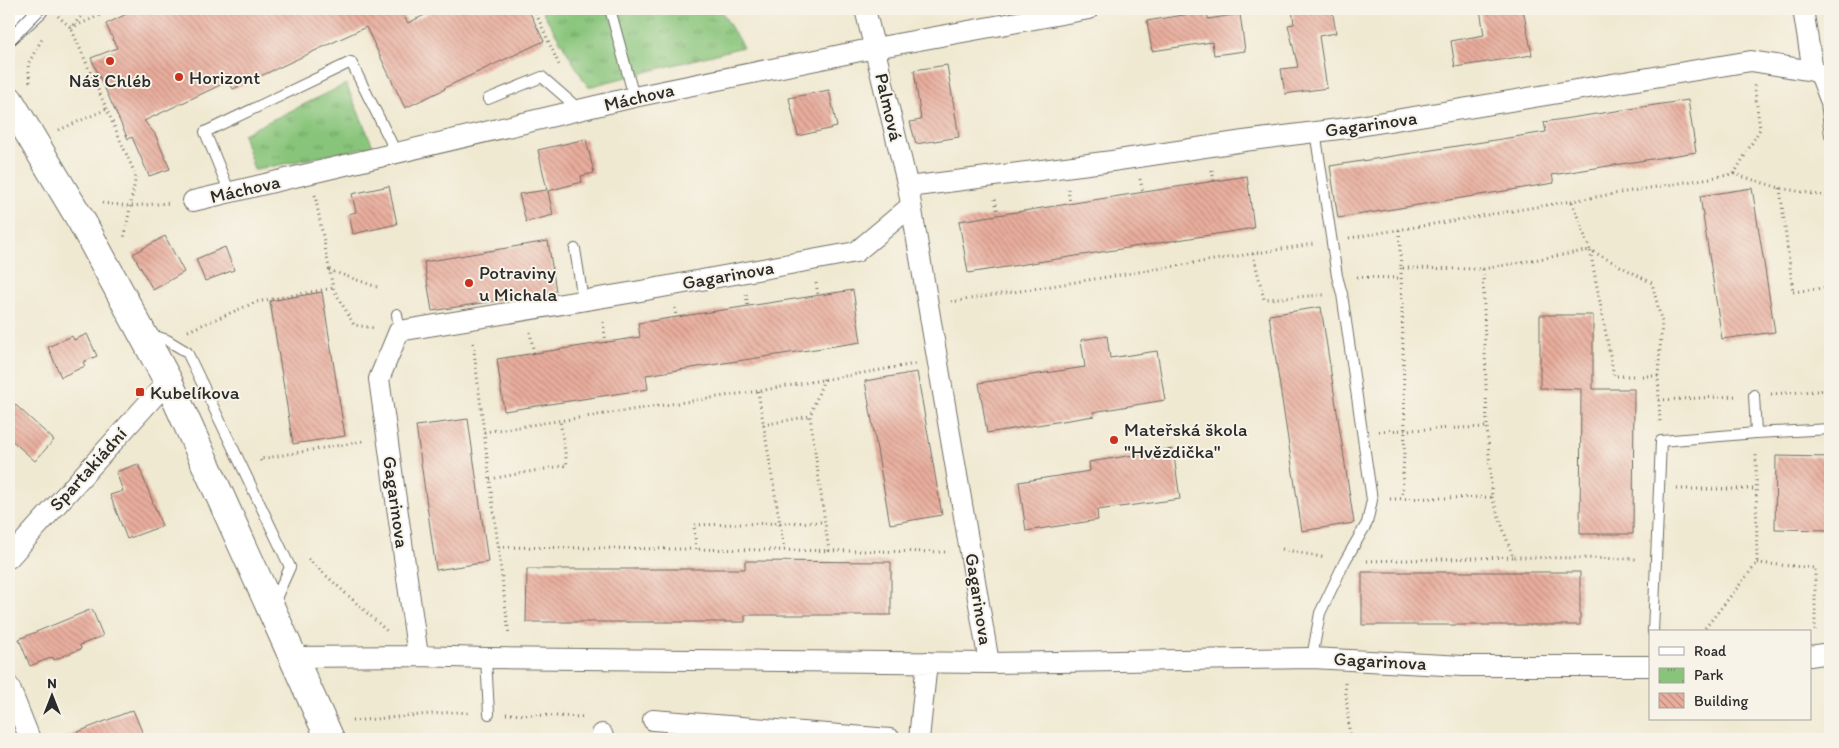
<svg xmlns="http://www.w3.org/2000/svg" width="1839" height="748" font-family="Itim,sans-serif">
	<defs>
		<pattern id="park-tufts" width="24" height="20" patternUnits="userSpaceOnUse" patternTransform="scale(1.25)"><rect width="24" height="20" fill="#88c57a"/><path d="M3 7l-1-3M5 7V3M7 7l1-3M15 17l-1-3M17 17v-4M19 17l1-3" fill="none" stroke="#6fa064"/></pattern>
		<pattern id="building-back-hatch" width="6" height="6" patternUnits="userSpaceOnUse" patternTransform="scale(1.25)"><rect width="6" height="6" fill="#e9ad9d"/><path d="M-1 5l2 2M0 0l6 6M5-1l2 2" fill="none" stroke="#bd8d80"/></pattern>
	</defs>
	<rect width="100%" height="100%" fill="#f7f3e8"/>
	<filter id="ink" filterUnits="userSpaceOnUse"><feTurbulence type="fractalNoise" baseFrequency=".02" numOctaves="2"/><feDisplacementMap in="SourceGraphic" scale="10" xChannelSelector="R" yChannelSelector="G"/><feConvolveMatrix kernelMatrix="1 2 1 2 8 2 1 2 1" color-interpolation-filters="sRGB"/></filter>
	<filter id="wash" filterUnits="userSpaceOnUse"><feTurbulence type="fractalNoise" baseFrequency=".0096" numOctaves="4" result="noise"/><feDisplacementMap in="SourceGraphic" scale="20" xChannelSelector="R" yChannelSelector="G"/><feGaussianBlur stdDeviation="1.12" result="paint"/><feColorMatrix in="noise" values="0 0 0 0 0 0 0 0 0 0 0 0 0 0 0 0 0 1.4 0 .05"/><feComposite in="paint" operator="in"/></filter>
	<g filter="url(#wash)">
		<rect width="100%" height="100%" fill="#f0e9d2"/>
		<!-- park -->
		<path fill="url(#park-tufts)" stroke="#5a7852" d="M541,9H720L743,47L588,87Z
			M346,84L373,146L254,170L243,134Z"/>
		<g id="blocks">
			<!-- building -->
			<path fill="url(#building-back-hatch)" d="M137,9H405L401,11L408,23L437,9H528L544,41L444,88L445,89L405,108L366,27L233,89L229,81L144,121L155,134L170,169L149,176L132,137L128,139L91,58L117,48L106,24Z
				M1292,9H1332L1336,33L1319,36L1327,88L1285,94L1281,69L1298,67L1288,25L1294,24Z
				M1480,9H1523L1532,55L1455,67L1451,41L1484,35Z
				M1207,11L1208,19L1240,14L1245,51L1214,55L1212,42L1152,51L1147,21Z
				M947,65L959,137L916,144L910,122L921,120L914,70Z
				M829,90L837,127L798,136L789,98Z
				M1688,100L1696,152L1552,175L1554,183L1338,218L1330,166L1546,132L1544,122Z
				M586,139L594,173L581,176L582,182L548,191L553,215L526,222L519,194L547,190L538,150Z
				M1247,176L1254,228L968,273L959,221Z
				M389,186L397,224L353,234L349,214L356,212L352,194Z
				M1752,188L1775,332L1722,339L1700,196Z
				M165,236L184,272L153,290L133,254Z
				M548,241L556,291L432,311L424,262Z
				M225,247L234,270L205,281L196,259Z
				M853,290L861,342L646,375L648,389L504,411L497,359L640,337L638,323Z
				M322,292L345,436L293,444L270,301Z
				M1321,307L1354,523L1302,531L1269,315Z
				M1540,315H1593V389H1634L1633,534H1580L1581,389L1540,388Z
				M87,334L97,356L83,362L85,366L61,377L48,347L72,336L74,340Z
				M1107,336L1110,358L1157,351L1165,400L1093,412L1094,416L987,433L979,383L1085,367L1081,340Z
				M917,372L942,515L890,524L865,381Z
				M9,399L54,440L35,461L9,438Z
				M468,419L488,562L436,570L416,426Z
				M1173,449L1180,499L1097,510L1098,520L1026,531L1019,482L1090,471L1089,462Z
				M1776,456L1830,457V530L1775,529Z
				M138,464L162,526L127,539L110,495L123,491L116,472Z
				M745,561L891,562V615H745V622H526L527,569H745Z
				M1362,572H1580V625H1362Z
				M92,609L103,636L80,645L81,649L68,654L54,660L53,657L30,666L19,639Z
				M133,710L145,739H63V738Z"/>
		</g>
	</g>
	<g filter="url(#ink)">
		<use href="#blocks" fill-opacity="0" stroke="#706e65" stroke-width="1"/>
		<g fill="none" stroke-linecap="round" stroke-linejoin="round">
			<!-- lane casing -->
			<g stroke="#706e65" stroke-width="12">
				<path id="lane" d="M610,9L634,97
					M1814,72L1826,103L1830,135
					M488,99L542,77L580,110
					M230,193L205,132L351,62L397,154
					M575,249L583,300
					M397,314L399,331
					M149,334L167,340L187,352L290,567L273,605
					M1754,395L1756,433L1830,429
					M1653,632L1661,441L1756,433
					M486,658L489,714
					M1312,658L1320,613L1345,561L1367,523L1372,500L1342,294L1337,276L1315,131"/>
			</g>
			<!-- street casing -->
			<g stroke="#706e65" stroke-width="22">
				<path id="street" d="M865,9L908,187L989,663
					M1803,9L1813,71
					M9,15L13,9
					M9,35L38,9
					M908,187L1112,161L1244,141L1347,128L1751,61L1813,71L1830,78
					M193,201L634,97L875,48L1089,9
					M9,558L168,381
					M418,656L379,379L399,331L635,292L856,252L911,206
					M1810,656L1830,653
					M292,657L418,656L486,658L989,663L1312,658L1463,666H1650
					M9,686L30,739
					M653,720L890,739
					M602,734L604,739
					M919,739L927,662"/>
			</g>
			<!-- secondary casing -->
			<g stroke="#706e65" stroke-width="30">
				<path id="secondary" d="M9,100L82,222L168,381L330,739"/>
			</g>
			<!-- path -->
			<path stroke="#706e65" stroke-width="3" stroke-dasharray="1 4" stroke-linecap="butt" d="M534,9L559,65
				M58,16L71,28L136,176L124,239
				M73,25L89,9
				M71,28L114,9
				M30,82L28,64L42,39
				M59,130L107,109
				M1212,170L1214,181
				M1734,174L1760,129L1754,84
				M1140,179L1143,192
				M1780,188L1793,292L1830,287
				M1068,189L1070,203
				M315,195L333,288L354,325L375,328
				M995,199L998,214
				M1572,202L1590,250L1652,283L1662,323L1658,376L1660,423
				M102,203L130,206L170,203
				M1399,230L1401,268L1483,269L1590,250L1614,376H1658
				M1349,238L1734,174L1780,188L1830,197
				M1253,254L1264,299L1324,295
				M1401,268L1405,430L1402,498
				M329,270L377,287
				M1357,277L1401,278
				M816,283L818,295
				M746,294L748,307
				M951,302L1313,244
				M675,308L676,318
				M603,322L606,343
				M188,331L256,302L333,288
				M530,332L534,354
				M473,343L509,635
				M824,379L810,416L829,551
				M758,391L784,549
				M1771,394L1830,390
				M1659,400L1737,396
				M763,425L810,416
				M1379,431L1487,427L1483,269
				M484,432L758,391L915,364
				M261,461L260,459L364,441
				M490,479L567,465L560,420
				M1677,489H1756
				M1492,497L1513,557L1639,559
				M1390,499L1492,497L1487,427
				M499,547L948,552
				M696,549L694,525L825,522
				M1282,549L1326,558
				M308,559L388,632
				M1367,561L1513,557
				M1757,563L1815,568V631
				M1702,632L1757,563L1756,452
				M1345,683L1350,739
				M506,714L585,717
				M352,721L454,712L470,713"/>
			<!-- lane -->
			<use href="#lane" stroke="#fff" stroke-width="10"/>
			<!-- street -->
			<use href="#street" stroke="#fff" stroke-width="20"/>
			<!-- secondary -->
			<use href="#secondary" stroke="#fff" stroke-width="28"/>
			<!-- tram -->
			<path stroke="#2b2b2b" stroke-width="1" d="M9,31L30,9
				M9,49L48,9"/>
		</g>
	</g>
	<!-- markers -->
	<g fill="#c8321e" stroke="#f7f3e8" stroke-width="2">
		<circle cx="110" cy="61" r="5"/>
		<circle cx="179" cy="77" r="5"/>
		<circle cx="469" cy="283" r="5"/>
		<rect x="135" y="387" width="10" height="10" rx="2.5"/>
		<circle cx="1114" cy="440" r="5"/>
	</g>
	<g text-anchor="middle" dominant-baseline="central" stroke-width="4" stroke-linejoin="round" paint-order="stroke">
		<!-- poi labels -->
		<g font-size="19" fill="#2b2b2b" stroke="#f7f3e8" text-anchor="start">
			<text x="189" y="77">Horizont</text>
			<text x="110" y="80" text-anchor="middle">Náš Chléb</text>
			<text x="479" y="272">Potraviny<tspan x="479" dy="22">u Michala</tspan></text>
			<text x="150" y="392">Kubelíkova</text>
			<text x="1124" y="429">Mateřská škola<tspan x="1124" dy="22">"Hvězdička"</tspan></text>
		</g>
		<!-- street labels -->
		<g font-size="19" fill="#2b2b2b" stroke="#f7f3e8">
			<text transform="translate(639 97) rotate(-13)">Máchova</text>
			<text transform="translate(889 107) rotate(77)">Palmová</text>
			<text transform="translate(1371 124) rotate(-8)">Gagarinova</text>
			<text transform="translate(245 189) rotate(-13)">Máchova</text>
			<text transform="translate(728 275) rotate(-10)">Gagarinova</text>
			<text transform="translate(88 469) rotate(-48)">Spartakiádní</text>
			<text transform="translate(396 502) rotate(82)">Gagarinova</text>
			<text transform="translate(979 599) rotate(81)">Gagarinova</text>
			<text transform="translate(1380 661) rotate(3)">Gagarinova</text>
		</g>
	</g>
	<!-- margin -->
	<rect width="1839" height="748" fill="none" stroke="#f7f3e8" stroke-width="30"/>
	<!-- legend -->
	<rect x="1649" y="630" width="162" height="90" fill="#f7f3e8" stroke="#a5a39c"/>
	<rect x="1659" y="647" width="25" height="8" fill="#ffffff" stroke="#a5a39c"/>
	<text x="1694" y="656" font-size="15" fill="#2b2b2b">Road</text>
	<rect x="1659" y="668" width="25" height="15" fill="url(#park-tufts)" stroke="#a5a39c"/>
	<text x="1694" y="680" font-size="15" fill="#2b2b2b">Park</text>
	<rect x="1659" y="693" width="25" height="15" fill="url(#building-back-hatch)" stroke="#a5a39c"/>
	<text x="1694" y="706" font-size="15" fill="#2b2b2b">Building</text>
	<!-- north arrow -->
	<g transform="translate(52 696)" stroke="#f7f3e8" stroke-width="4" paint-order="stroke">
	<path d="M0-4L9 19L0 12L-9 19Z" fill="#2b2b2b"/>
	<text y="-8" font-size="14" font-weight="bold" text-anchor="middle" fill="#2b2b2b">N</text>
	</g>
</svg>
